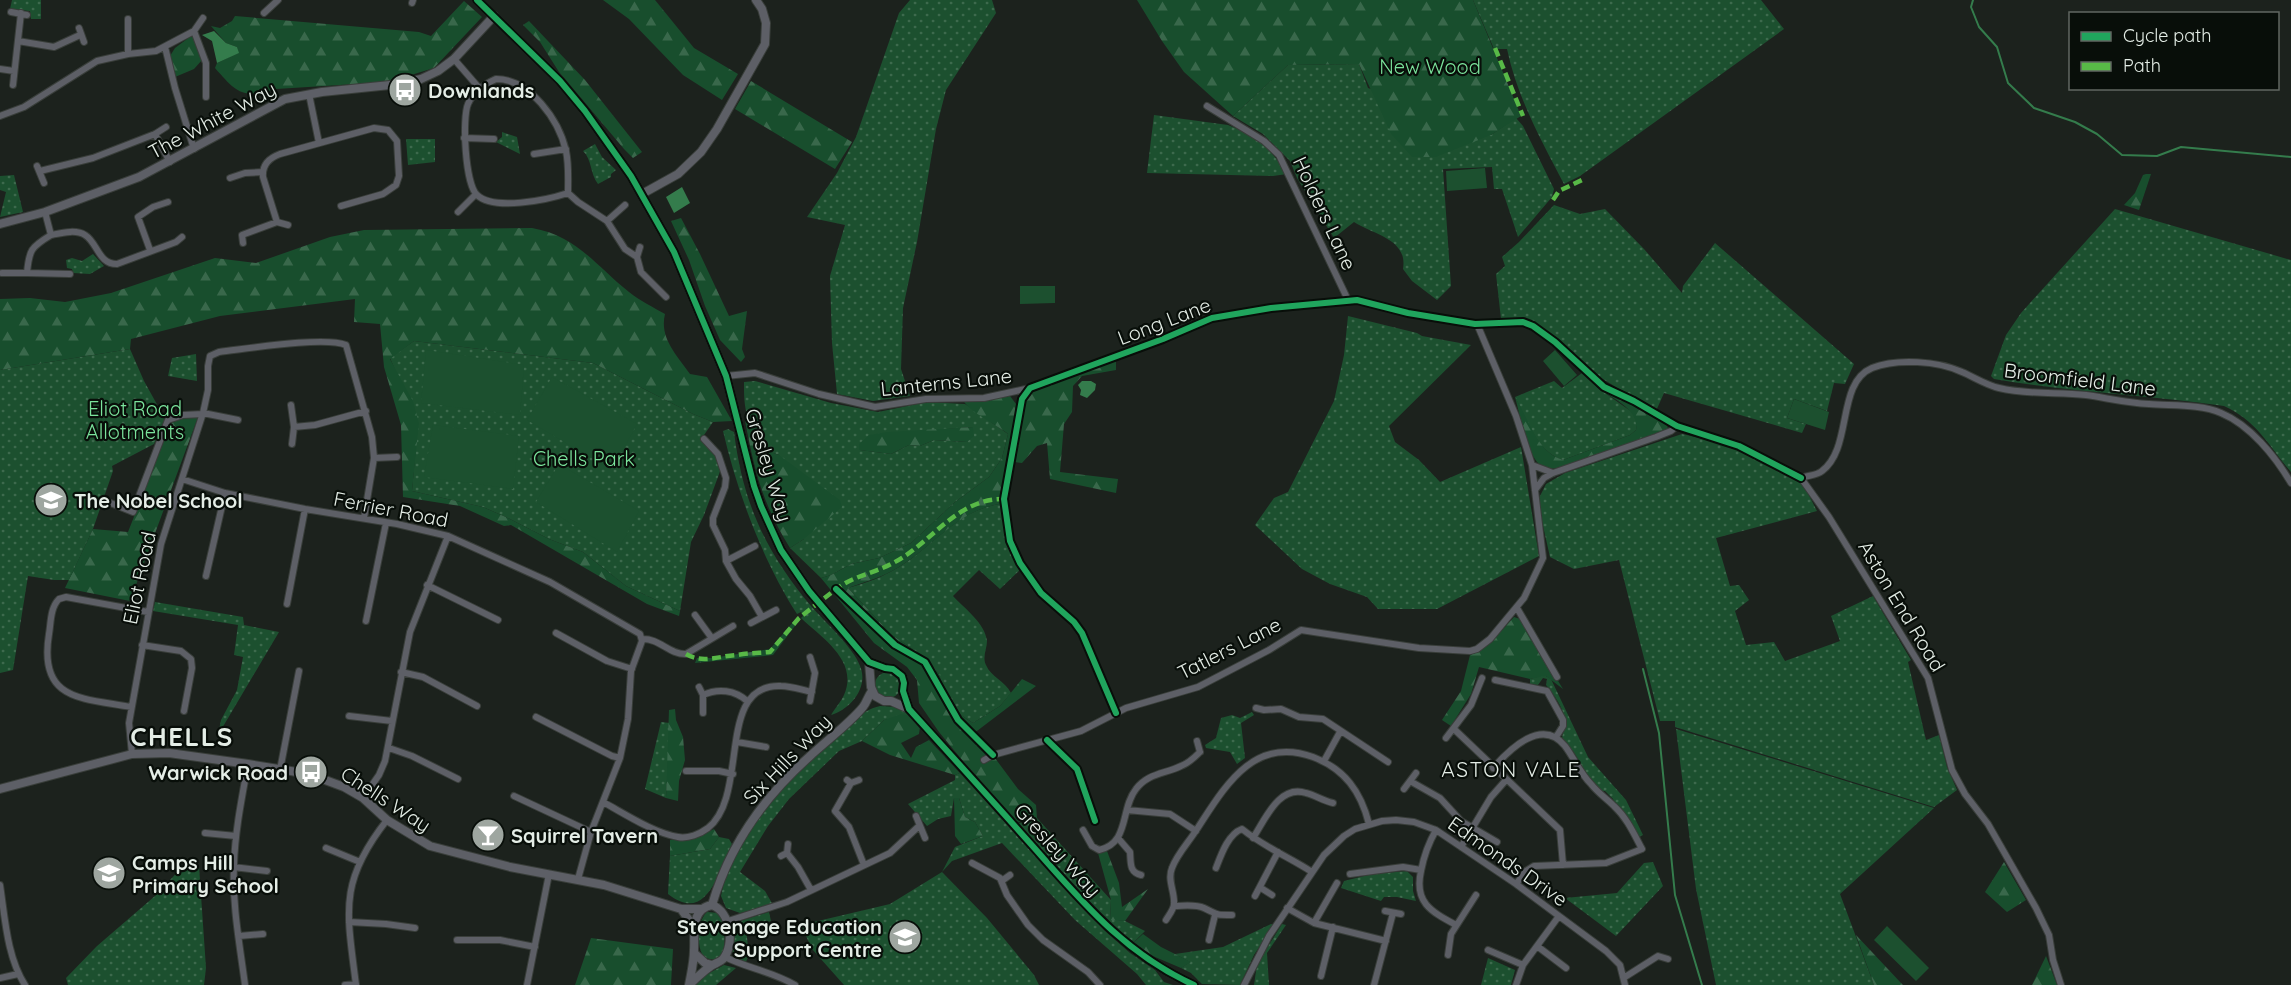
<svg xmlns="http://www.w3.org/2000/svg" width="2291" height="985" font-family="Quicksand,sans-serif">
	<defs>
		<pattern id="green-dots" width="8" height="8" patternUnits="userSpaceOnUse" patternTransform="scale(1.5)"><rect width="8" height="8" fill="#1c502f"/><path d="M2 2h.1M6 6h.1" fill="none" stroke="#3d6a4d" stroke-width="1.8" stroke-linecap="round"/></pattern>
		<pattern id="forest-firs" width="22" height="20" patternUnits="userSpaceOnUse" patternTransform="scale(1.5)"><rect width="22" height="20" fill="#184e2d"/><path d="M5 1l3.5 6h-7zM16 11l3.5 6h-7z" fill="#39684b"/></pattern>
	</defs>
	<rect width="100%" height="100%" fill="#1c221d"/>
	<!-- green -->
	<path fill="url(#green-dots)" fill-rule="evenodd" d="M12,0H41V19H31L30,11L10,9Z
		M910,0H992L996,13L946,90L936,129L917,242L903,308L901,369L910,396L873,401L837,394L832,343L830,276L845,225L807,217L837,173L856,137L899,13Z
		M1473,0H1761L1784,29L1580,176L1564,184C1541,140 1517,97 1507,49H1494Z
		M1359,64L1368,88L1491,135L1516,118L1523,126L1554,189L1552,197L1518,237L1502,189H1494L1492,167L1443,169L1451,286L1437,300L1412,281L1403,269C1408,239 1374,235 1354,222L1334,238L1297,178L1290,161L1263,134L1233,116L1288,65Z
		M1154,115L1228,125C1260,138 1268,146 1287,174L1273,176L1147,173Z
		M502,132L517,137L520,154L496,142L502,137Z
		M406,139H435V162L408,165Z
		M595,144L602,157L616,170L611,174V177L598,184C590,174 592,159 583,151Z
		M14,175L23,212L0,217L6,192L0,190V176Z
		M1554,205L1580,214L1605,209L1644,249L1682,293L1683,286L1715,243L1854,364L1845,384L1834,383L1827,411L1794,399L1787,418L1806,424L1802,433L1664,393L1656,411L1591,372L1542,327L1525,319H1501L1496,274L1505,266L1502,257L1519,242Z
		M2115,209L2291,260V472C2269,446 2257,421 2224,406C2148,395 2071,392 1994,379L1991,376L2006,335L2021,313Z
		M93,254L104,266L90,274L73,273L72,269L67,268L66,260L72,258L82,261Z
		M1348,316L1417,333L1422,336L1471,345L1389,426L1395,442L1419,460L1440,482L1521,447L1539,556L1437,609H1378L1367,597L1330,584L1302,569L1255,525L1274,498L1288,492L1334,401L1344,355Z
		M414,341L593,363L693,414L713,422L704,435L722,466L704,515L691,542L680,611L626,586L583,552L549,539L508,518L483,507L412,491L418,423L390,358Z
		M130,349L144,381L164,417V421L154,444L112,466L113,471L93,529L69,580H54L28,576L13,670L0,673V370Z
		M196,354L197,381L168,376L172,358Z
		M1582,373L1598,388L1632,412L1637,422L1636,430L1630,435L1563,460C1537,452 1527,419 1515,397L1554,381L1562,388Z
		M755,381L831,403L878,412L927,402L965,404L1008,434L1002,458L989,477L955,502L911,543L879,558L851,564L831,575L821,578L790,548L804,539L779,455L759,448C755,441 755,432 751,425C744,411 744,398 744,382ZM973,427L967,442L934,440L920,446L909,445L891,454L860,450L947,429Z
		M728,429L734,432C743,503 765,551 811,606C824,621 854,648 860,666C869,687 851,709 831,715C835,708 841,702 844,695C859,661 822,638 801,618L803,616L801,612L797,614C763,561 737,492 723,431Z
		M1682,434C1713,440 1776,461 1800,483C1807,489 1812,502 1817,511L1716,538L1730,586L1739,585L1749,600L1735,611L1746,645L1774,642L1785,661L1840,641L1831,616L1873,596L1911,660L1908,662L1926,740L1939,735L1947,767L1957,790L1934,807L1675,727V721H1660L1619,560L1574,569L1550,557L1539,508V498L1546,484L1565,473Z
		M1000,504L1008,545L1021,569L1000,589L979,570L953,596C965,609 985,623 987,641C987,649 982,657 986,665C991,677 1005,681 1011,693L1000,706L973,723L961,715L945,693L939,674L926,658L892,635L848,588C866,583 883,577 899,567C935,545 956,511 1000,504Z
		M155,602L243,617L244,625L279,632L218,735L221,720L237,690L243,657L234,655L238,625L153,611Z
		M875 685a13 13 0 1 1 26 0a13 13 0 1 1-26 0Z
		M1541,676H1546L1551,679L1588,757L1626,800L1643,835L1639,837L1627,816L1614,802L1613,799L1605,791H1601L1579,765L1580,762L1573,751C1552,739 1569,731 1565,718C1562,707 1554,694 1546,685L1547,679L1543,678L1538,685L1530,684V679Z
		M880,706L896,707L911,716L884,720L862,741L839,751L789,799L768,826L740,872L765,891L773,905L740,913L726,908L721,896C732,834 787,781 832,740C847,727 861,710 880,706Z
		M1252,712L1254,715L1241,723L1245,758L1237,764L1230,752L1206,748L1205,745L1216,738L1221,718L1232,715L1240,718Z
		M661,722L670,723L666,798L645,789Z
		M1676,729L1934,808L1840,894L1874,985H1716L1696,889Z
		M960,773L1104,930L1130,953L1155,970L1164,982L1173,985H1146L1137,974L1075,920L1002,843L952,861L942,872L987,918L1034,975L1039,985H844L812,949L801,925L890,904L942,872L955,847L983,836L975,822L965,817L959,798H954L951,816L938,819L927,826L908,804L955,780V775Z
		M1037,818L1111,900L1110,919L1125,921L1145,931L1132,944L1108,923L1017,824Z
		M719,837L729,839L732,844C719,871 707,925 668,894L670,856L710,849Z
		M1653,862L1663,886L1616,936L1565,898L1617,893L1644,863Z
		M185,864L199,866L206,968L204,985H68L66,978L97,946L155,896Z
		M1407,871L1413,877V891L1416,901L1397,897H1384L1381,901L1341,888L1344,881L1372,874Z
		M707,912L719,913C726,926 731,970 704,957C696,947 697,921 707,912Z
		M769,912L771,921L746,929L749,955L745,964L737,961L731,949L734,926L743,920Z
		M1271,924H1274L1254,955L1240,985L1202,984L1191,973L1181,968L1190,962L1175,954L1223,947Z
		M1282,924L1286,925L1267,953L1269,985H1254L1257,964Z
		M1488,958L1515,970L1511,985H1481Z
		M724,965L736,968L716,985H694L704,976Z"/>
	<!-- forest -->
	<path fill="url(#forest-firs)" d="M603,0H655L694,48L738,74L722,100L683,75L629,19Z
		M1137,0H1473L1521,116L1491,135L1436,157H1412L1391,134L1359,64L1288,65L1233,116L1184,72L1162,41Z
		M464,1L482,17L434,68L388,82L276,89C242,99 237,93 215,68L217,63L238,53L237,47L226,43L211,26L220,28L232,21L235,16L419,32L431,36Z
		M529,21L585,80L642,152L633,158L624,149L559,72L540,42L523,25Z
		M191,36H193L202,60L194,69L175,77L170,56L175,48Z
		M751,81L852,142L835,169L735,109Z
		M2146,174H2151L2139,210L2124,205L2135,193L2143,175Z
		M681,218L700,254L729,316L747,311L742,349L745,357L741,362L720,340L705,306L689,260L671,221Z
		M532,228C577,236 595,265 629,292C640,301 653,307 665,314C659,338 677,355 690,374L707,377L732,421L713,422L693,414L593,363L414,341L390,359L413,401L419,423L412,491L483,507L508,518L549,539L583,552L626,586L680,611L679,616L647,604L511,525L504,526L460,506L403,497L401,425L384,367L380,324L354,322L355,299L220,316L131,339L130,349L0,370V299L30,298L65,302L111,293L215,258L256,263L330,237L364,230Z
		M1116,360V370L1082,376L1073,386L1072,412L1064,424L1060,472L1118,479L1116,493L1050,479L1047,443L1037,446L1022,463L1015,462L1026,401L1033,388Z
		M1598,388L1642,408L1667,425L1668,429L1562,468C1555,468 1549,470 1543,467C1527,459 1520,414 1515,397C1529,418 1536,452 1563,460L1630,435L1636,430C1639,409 1613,399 1598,388Z
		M1010,396L1016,404V413L1000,504C957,511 935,545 899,567C883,577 865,582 848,588L892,635L926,658L939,674L945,693L961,715L973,723L1000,706L1022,679L1036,686L973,734L986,746L1018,789L1036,805L1037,818L1019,822L1009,817L939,732L919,703L917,680L907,667L874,643L821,578L831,575L851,564L879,558L911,543L955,502L989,477L1002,458L1008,434C996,424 969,412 963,400Z
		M198,417L130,601L65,588L93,529L128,532L171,423L183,418Z
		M747,419L759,433L755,441L759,448L779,455L840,500L842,507L804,539L790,548C762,503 755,472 745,421Z
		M973,427L974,436L967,442L934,440L920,446L909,445L891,454L859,450V444L869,435L887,432Z
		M1514,617L1520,619L1563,689L1546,676L1530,679L1479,667L1471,694L1451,726L1442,720L1461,691L1470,655C1488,649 1501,631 1514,617Z
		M801,618L773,655L695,663L697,658H712L770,649L794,621Z
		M675,709L676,720L683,737L685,760L679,781L678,801L666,798L669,710Z
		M901,714L911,716L920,727L919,734L901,743L911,758L916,747L929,740L960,773L955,775L890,755L862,741L884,720Z
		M954,798H959L965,817L975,822L983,836L961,844L955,836Z
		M714,829L719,837L710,849L670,856V840L696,838Z
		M1107,851L1119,883L1122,907L1148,889L1125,921L1110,920L1111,900L1098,853Z
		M2004,862L2026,900L2007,912L1985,892Z
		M1143,934L1161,947L1191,962L1181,968L1141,951L1132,944Z
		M1856,935L1901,983L1903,985H1874Z
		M591,938L673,949L671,985H575Z
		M2046,956L2057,985H2032Z"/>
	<!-- pitch -->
	<path fill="#1c502f" d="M1485,168L1487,188L1447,191L1446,171Z
		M1020,286H1055V303L1020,304Z
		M426,350L524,365L520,415L421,403Z
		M1555,350L1577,375L1564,386L1543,361Z
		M552,377L637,424L612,470L527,420Z
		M1794,399L1829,412L1825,430L1787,418Z
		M433,425L519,436L513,489L424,477Z
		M559,464L639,511L617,552L536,502Z
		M1887,926L1929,968L1916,981L1874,940Z"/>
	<!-- water -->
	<path fill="#347c4c" d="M214,31L226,43L237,47L239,53L217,63L212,41L202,35Z
		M682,187L690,203L674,213L666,197Z
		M1082,381H1091L1096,384L1095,390L1087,398L1080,395L1081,390L1078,385Z"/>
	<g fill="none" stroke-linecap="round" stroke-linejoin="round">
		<!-- stream -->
		<path stroke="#347c4c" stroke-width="2" d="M1973,0L1971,7L1979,27L1997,47L2008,83L2034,108L2075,122L2097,134L2122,155L2157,156L2181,147L2291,157
			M1643,669L1659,733L1675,895L1702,985"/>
		<!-- minor casing -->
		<g stroke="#393e3a" stroke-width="8">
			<path id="minor" d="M412,3L413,0
				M11,12L27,15
				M264,13L278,0
				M79,28L84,42
				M194,31L206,63V97
				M18,41L54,47L80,35
				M165,47L175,88L194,149
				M128,54V19
				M454,59L480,89
				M0,69L14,71
				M496,79C530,79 559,120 566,151C569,165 568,179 568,193C547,200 494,211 477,195C465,184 462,118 468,104C473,92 485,84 496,79Z
				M13,85L21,13
				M309,94L319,143
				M1207,106L1264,141L1279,155L1348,300
				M0,116L24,107L97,61L128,54L156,51L194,31L203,18
				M155,134L170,162
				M464,138L494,139
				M534,154L566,149
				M37,166L44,183
				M40,171L93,158L155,134L166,127
				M230,178L245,173L263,172
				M568,193L578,202L607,221L625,249L637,257L641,272L666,297
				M458,212L476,194
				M607,221L625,205
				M288,225L277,222L263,177C262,165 269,158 280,154L374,128L388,130L397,141L399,176L396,185L383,194L341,206
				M51,235C61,233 76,229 85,235C98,243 98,264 117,264L176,242L182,237
				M243,243L242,235L277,222
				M150,250L138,217L153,207L168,202
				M637,257L640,247
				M2,273H27C29,250 31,247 51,235L45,212
				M27,273L70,274
				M726,376L755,373L819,394L875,407L926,399L984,398L1030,388
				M291,405L294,427L292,444
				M203,413L238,420
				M294,427L315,425L366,411
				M704,439L718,454L726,478L725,487L713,518V525L725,550L726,561L736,579L750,596L762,617
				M374,458L397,457
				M1532,465L1553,473
				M1801,478C1808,475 1816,476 1822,471C1853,448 1836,383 1872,368C1897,358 1938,361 1962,372C1974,377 1986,385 1999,388C2028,395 2057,392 2086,395C2107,398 2127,403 2149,404C2172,406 2200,404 2221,413C2250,425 2275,456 2291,483
				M1801,478L1829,517L1928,678L1952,770L1965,794L1988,824L2036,908L2049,935L2053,960L2061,985
				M182,479L225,493L305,509L397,524L448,536L550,582L640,634L642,641L631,671L628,719L620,758L591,832L578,879
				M1535,490L1544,478L1553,473L1656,437L1671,431L1677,426
				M108,502L133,512L168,420L183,415L203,414
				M726,561L755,546
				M206,576L225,493
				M427,585L498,620
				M287,604L305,509
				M1517,608L1557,677
				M695,615L711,637
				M366,621L386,523
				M751,623L776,610
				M556,633L607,661L632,669
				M642,639C659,638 670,655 686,654L733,626
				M142,645L181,651L191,659L192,668L184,711
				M401,672L423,677L477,706
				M1495,680L1547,691L1563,720V726L1556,737
				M699,687L703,695C718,688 735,690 747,701
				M703,695V713
				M810,701L815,673L810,657
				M131,707C82,698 38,701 49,634C51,623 50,608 59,599L66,597L148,612
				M1256,708L1264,710L1281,709L1299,717L1323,719L1388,762
				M1116,713L1082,633L1074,622L1041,593L1020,563L1010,541L1004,499L1022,399L1030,388L1163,339L1212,318L1271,308L1357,300L1408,313L1475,324L1523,322L1533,326L1555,342L1604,387L1634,401L1677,426L1739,446L1801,478
				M349,716L392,721
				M536,717L612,756L620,758
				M1454,729L1560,830L1563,865
				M1446,738L1471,705L1482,678
				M1197,741L1200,752
				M737,742L766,747
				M389,748L412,756L458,779
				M132,754L129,723L161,544L203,413L208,390V366L210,356L219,352C246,349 324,336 346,345L372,437L374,458L364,518
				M984,760L993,755L1081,731L1126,708L1198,687L1269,650L1301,630L1419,648L1470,651L1477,649L1490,639L1524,598L1543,558L1532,465L1516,416L1477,324
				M1324,761L1340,732
				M1493,768C1510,749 1542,717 1565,746C1574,758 1580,773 1591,784C1598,793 1607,799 1614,806C1627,818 1634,834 1642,849L1606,863L1534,866L1526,871L1516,884
				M280,770L299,671
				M686,771H719L733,774
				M847,780L851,783L859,780
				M1410,781L1440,798L1461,821L1497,842
				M851,783L835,811L849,827L864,865
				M1404,789L1416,773
				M514,796L591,832
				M363,798L379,775L385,761L410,632L448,536
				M603,802C625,814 654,833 678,837C688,839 700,834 708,828C750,795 715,683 781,686C791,686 802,690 812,692
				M1127,810L1170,814L1196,831
				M916,816L925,838
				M1083,830L1092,846L1099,850C1130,843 1120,809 1136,789C1148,773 1165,774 1181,766C1189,763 1195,757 1200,752
				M1436,830C1428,844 1424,855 1421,871C1414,902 1430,911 1456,925
				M205,833L236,836
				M1118,838L1130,852C1131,863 1129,872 1141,875
				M1253,838C1265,820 1279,784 1306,793C1315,795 1323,801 1333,803
				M1461,847L1491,797L1506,780
				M326,848L360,862
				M787,853L798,867L811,890
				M781,856L787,853L788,844
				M972,863L1000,878L1007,895L1028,925L1043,940L1088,972L1100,985
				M233,867L267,871
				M1216,868C1221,855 1228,834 1242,829C1264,847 1289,857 1312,872
				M1350,874L1403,867L1421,870
				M1003,880L1010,875
				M0,885C5,918 7,957 25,985
				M1261,888L1272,895
				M1255,896L1278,852
				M1174,906C1184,906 1195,904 1204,908C1219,915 1214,915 1232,915
				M1287,908L1314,923L1386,941
				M1385,911L1401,914
				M1166,920C1169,915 1174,909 1174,904C1175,892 1167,880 1172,868C1177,854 1189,842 1197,829C1224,788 1253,735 1313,757C1345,769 1361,792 1369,824
				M728,921L787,902L890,853L919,826
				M349,922L386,924L415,928
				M1314,923L1337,883
				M239,936L263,934
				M457,940H500L535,947
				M1209,940L1215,915
				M1537,946L1566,968
				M1488,950L1523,965
				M1448,955L1451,934L1476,895
				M725,957C747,968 773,972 795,985
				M1321,976L1333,927
				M1625,977L1658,956L1668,959
				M0,978L18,974
				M245,985C240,946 232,905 234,865C235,831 242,797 248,764
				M345,985L356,984
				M356,985C347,912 338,882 387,820
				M527,985L549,874
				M1244,985L1269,936L1324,855L1344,836L1355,829L1382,821L1396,820L1414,822L1436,830L1516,884L1606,951L1620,965L1625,985
				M1374,985L1393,913
				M1516,985L1523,965L1559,916"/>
		</g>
		<!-- tertiary casing -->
		<g stroke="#393e3a" stroke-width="10">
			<path id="tertiary" d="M477,0L560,81L585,111L631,176L674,252L726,376L754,486L761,506L781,550L809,591L869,662L885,668L893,669L902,676L904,683L903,691L909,709C949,753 989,797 1029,842C1080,899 1122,952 1194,985
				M642,194L678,174L701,152L717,129L765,44L766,23L762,9L756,0
				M0,224L45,212L139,177L285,99L322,92L400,84L421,79L438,71L454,59L494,16
				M869,662L871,687L875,696L884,701H891L909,709
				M0,789L132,754L169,753L248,764L309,774L344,787L363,798L387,820L430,846L510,867L604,885L681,909H702
				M712,905C729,846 763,798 809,757C824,743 851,722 863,707C867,702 868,696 872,691
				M712,905C731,912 735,945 723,959C719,963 715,963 711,966C703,971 696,979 689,985C691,974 694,962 694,950C695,934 690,909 712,905Z
				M681,909L694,927
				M694,953L705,963L712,965"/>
		</g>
		<!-- minor -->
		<use href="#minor" stroke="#5d5f66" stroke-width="6"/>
		<!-- tertiary -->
		<use href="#tertiary" stroke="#5d5f66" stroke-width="8"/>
		<!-- quiet -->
		<path stroke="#58b947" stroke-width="4.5" stroke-dasharray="9 4.5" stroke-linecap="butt" d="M1495,48L1523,116
			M1553,200L1559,191L1584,179
			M834,591C851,576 873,574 893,563C932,543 957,498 1004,499
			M686,654C703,664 718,656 737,655C748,653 759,653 770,652L799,618L831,593"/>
		<!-- cycleway casing -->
		<g stroke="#080e09" stroke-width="10">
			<path id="cycleway" d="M477,0L560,81L585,111L631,176L674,252L726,376L754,486L761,506L781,550L809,591L869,662L885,668L893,669L902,676L904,683L903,691L909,709C949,753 989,797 1029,842C1080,899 1122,952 1194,985
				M836,589L895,645L925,662L958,720L993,755
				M1116,713L1082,633L1074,622L1041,593L1020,563L1010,541L1004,499L1022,399L1030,388L1163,339L1212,318L1271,308L1357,300L1408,313L1475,324L1523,322L1533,326L1555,342L1604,387L1634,401L1677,426L1739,446L1801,478
				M1047,740L1077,769L1095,821"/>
		</g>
		<!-- cycleway -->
		<use href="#cycleway" stroke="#20a55d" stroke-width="6"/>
	</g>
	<!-- icons -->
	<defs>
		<g id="bus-disc" transform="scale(1.725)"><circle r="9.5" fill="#9ea6a0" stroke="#080e09"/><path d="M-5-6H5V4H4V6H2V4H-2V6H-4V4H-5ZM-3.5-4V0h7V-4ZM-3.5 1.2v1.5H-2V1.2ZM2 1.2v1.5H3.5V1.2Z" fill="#fff"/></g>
		<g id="school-disc" transform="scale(1.725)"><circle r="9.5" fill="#9ea6a0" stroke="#080e09"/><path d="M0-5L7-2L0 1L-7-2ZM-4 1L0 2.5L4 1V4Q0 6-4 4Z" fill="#fff"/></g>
		<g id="bar-disc" transform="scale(1.725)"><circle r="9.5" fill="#9ea6a0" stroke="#080e09"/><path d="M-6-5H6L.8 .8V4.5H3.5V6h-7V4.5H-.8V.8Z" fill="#fff"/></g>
	</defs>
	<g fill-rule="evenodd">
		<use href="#bus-disc" x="405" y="90"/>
		<use href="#school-disc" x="51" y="500"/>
		<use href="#bus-disc" x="311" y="772"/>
		<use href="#bar-disc" x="488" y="835"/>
		<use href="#school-disc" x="109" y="873"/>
		<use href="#school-disc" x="905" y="937"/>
	</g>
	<g text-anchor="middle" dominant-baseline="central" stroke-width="4.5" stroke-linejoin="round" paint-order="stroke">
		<!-- park labels -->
		<g font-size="20" fill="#7be49c" stroke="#080e09">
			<text x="1430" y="66">New Wood</text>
			<text x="135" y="408">Eliot Road<tspan x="135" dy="23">Allotments</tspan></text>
			<text x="584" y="458">Chells Park</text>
		</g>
		<!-- poi labels -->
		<g font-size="20" font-weight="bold" fill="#e4ede6" stroke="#080e09" text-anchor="start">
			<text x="428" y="90">Downlands</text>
			<text x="74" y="500">The Nobel School</text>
			<text x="288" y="772" text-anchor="end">Warwick Road</text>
			<text x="511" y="835">Squirrel Tavern</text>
			<text x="132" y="862">Camps Hill<tspan x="132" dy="23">Primary School</tspan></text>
			<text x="882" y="926" text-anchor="end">Stevenage Education<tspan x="882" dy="23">Support Centre</tspan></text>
		</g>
		<!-- street labels -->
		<g font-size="20" fill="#e4ede6" stroke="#080e09">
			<text transform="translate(212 120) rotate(-28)">The White Way</text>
			<text transform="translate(1325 213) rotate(65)">Holders Lane</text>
			<text transform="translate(1164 321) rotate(-21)">Long Lane</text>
			<text transform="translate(2080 379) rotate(7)">Broomfield Lane</text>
			<text transform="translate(946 382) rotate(-6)">Lanterns Lane</text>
			<text transform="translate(769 465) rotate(73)">Gresley Way</text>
			<text transform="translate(391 509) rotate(11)">Ferrier Road</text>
			<text transform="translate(139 578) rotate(-78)">Eliot Road</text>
			<text transform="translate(1902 606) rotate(59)">Aston End Road</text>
			<text transform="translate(1229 648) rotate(-27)">Tatlers Lane</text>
			<text transform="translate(787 759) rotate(-46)">Six Hills Way</text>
			<text transform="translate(386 799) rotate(33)">Chells Way</text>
			<text transform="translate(1058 850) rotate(48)">Gresley Way</text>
			<text transform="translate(1508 861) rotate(35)">Edmonds Drive</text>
		</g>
		<!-- neighbourhood labels -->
		<g font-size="21" letter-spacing="1.5" fill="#e4ede6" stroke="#080e09">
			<text x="1511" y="769">ASTON VALE</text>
		</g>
		<!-- district labels -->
		<g font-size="26" font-weight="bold" letter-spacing="1.5" fill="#e4ede6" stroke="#080e09">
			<text x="182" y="736">CHELLS</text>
		</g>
	</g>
	<!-- legend -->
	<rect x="2069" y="12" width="210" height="78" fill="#080e09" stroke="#606761" stroke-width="1.5"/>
	<rect x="2081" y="32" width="30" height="9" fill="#20a55d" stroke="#606761" stroke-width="1.5"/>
	<text x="2123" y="42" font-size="18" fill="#e4ede6">Cycle path</text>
	<rect x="2081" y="62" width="30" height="9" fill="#58b947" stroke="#606761" stroke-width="1.5"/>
	<text x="2123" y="72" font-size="18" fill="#e4ede6">Path</text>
</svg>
